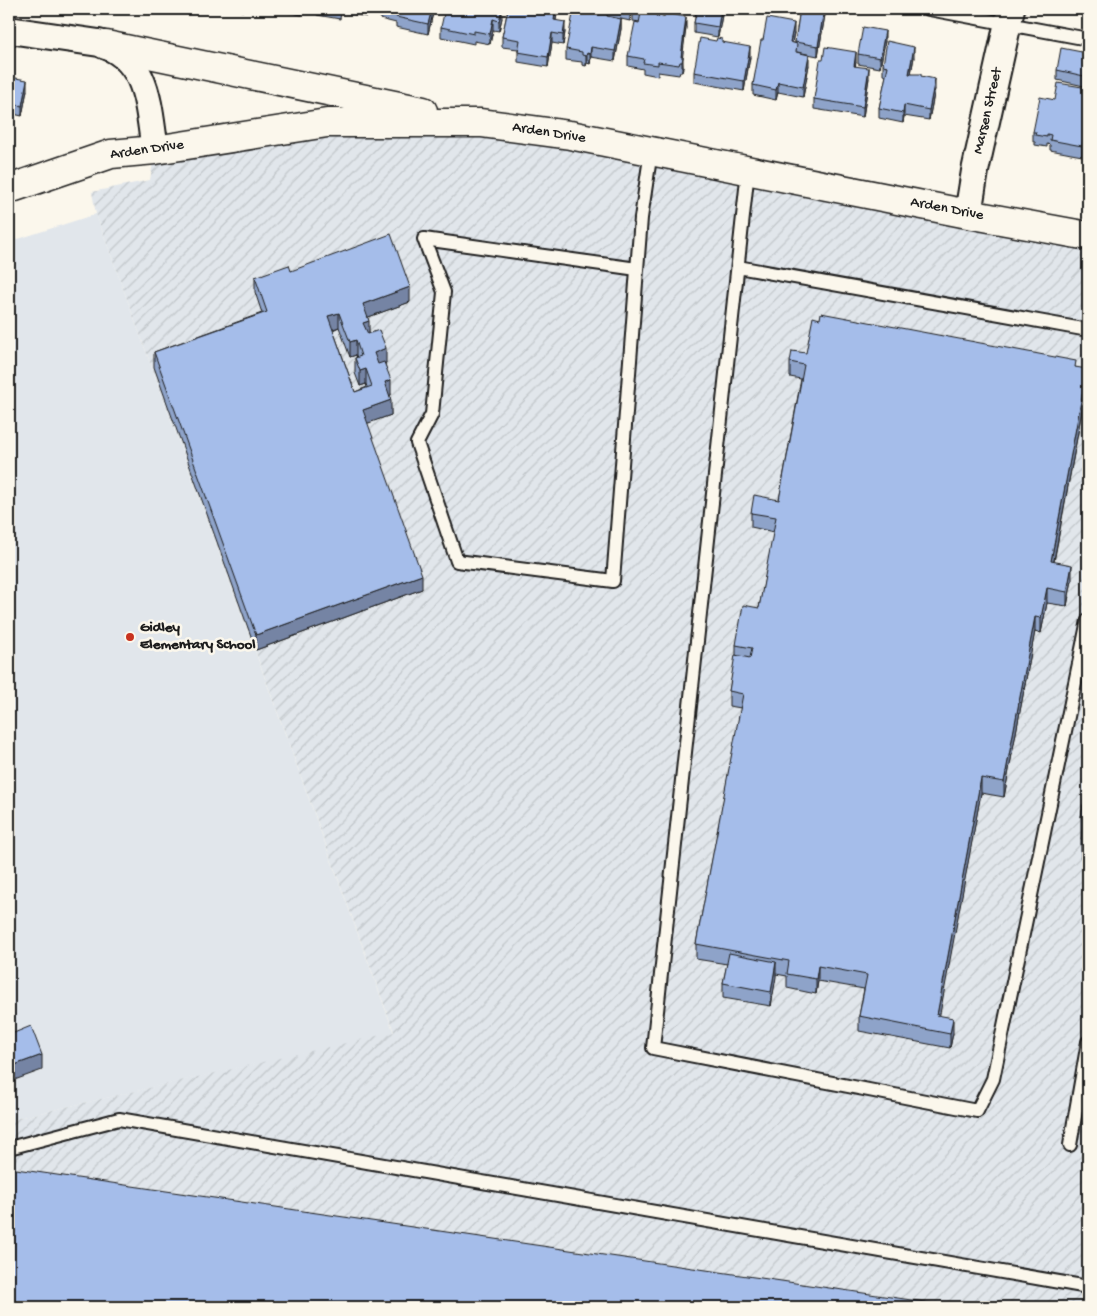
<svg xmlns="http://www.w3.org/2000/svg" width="1097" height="1316" font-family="'Gochi Hand',sans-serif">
	<defs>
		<pattern id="industrial-furrows" width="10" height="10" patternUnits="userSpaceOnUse" patternTransform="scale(1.25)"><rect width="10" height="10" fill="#e1e6eb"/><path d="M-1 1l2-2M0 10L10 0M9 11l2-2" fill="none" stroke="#c0c5c9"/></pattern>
	</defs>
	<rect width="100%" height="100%" fill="#fbf7ec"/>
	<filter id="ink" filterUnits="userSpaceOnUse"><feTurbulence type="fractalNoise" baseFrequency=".02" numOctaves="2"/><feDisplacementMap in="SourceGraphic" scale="10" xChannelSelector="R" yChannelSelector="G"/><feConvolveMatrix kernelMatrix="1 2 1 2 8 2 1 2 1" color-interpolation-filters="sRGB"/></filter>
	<g filter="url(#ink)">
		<!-- built -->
		<path fill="#e1e6eb" d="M96,214L394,1033L9,1120V242Z"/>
		<!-- industrial -->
		<path fill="url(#industrial-furrows)" d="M481,123L1088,237V1307H9V1120L394,1032L96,214L92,192L150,180L155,150Z"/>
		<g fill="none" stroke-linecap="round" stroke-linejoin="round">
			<!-- service casing -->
			<g stroke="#1c1c1c" stroke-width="16">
				<path id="service" d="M929,9L1088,39
					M748,170L653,1048L977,1111L993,1079L1088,620
					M738,267L1088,330
					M637,269L424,239L444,292L432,414L417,443L457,561L613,581L641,218L651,151
					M1070,1145L1088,1042
					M9,1148L119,1119L1088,1287"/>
			</g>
			<!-- minor casing -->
			<g stroke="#1c1c1c" stroke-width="30">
				<path id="minor" d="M9,30L99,43C149,58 148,106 155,150
					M968,214L975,171L1011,9"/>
			</g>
			<!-- tertiary casing -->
			<g stroke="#1c1c1c" stroke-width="31">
				<path id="tertiary" d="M106,45L423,111
					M9,189L111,154L155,150L327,123H481L570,135L968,214L1088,236"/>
			</g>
			<!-- service -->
			<use href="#service" stroke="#fbf7ec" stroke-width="12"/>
			<!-- minor -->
			<use href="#minor" stroke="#fbf7ec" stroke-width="26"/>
			<!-- tertiary -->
			<use href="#tertiary" stroke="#fbf7ec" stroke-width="28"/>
		</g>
		<!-- wall -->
		<path fill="#8ea3c9" stroke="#1c1c1c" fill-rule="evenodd" d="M230,9H243V11Z
			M267,9H303L302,15Z
			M317,9H368L367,17L341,12L340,19L317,15Z
			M380,9H434L428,34L396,27V23L380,19Z
			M508,9H558L556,20L565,32L563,45L552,43L548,67L518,62V49L502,47V37Z
			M607,9H632L630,21L621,19V29L615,61L591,57L590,64L587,63L586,66L582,65V62L566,60V49L596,14H607V16Z
			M659,9L658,16L686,27L682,57L683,67L682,72H680L679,75L658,72V76L643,73V69L628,66V56L640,22L633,21V11Z
			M697,9H750L749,14L723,9L718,37L694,33V23Z
			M800,9H826L818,56L797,52L809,65L803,97L778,92L776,100L753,95V85L763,40L794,33L792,43H795Z
			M502,18L499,31L493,30L490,44L474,41V44L441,37V27Z
			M885,41L880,68L858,64V54Z
			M722,42L750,57L744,91L694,82V72Z
			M1088,49V79H1086L1084,86L1057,80V70L1087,53Z
			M914,57L911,74L921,76L935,89L929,120L904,116L903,123L879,118V108L886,76L883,75V65Z
			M823,60L856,62L855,66L869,78L863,117L814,109V99Z
			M9,74L11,77L27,90L22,116L9,113Z
			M1088,88V144H1085L1082,156L1050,150V145L1047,144V147L1035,145V142H1033V132L1055,100Z
			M291,271L410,302L368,317L369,334L386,363H385L391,395H390L391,415L367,423L422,589L256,650L154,367V352L262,313L255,292V277ZM339,327L350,357L356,355L357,358H355V373L360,386L366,384L367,387L355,392L333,330Z
			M806,353L1076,367L1087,384L1054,562L1072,580L1067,606L1047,603L1041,633L1035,631L1004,797L981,793L939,1015L953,1033L950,1048L859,1031V1016L864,989L818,981L816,994L787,988V976L776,974L771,1006L723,998V983L727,964L696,959V944L741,708L729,706V691L736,656V645L759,608L774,532L751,527V513L779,500L801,379L790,377V362Z
			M1088,779V859L1081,858V817Z"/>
		<!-- shaded-wall -->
		<path fill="#7484a4" stroke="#1c1c1c" d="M432,9H434L428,34V24Z
			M502,9V18L499,31V21Z
			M556,9H558L554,30V20Z
			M630,9H632L630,21Z
			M657,9H659L656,26V16Z
			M721,9H723V10L718,37V27Z
			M824,9H826L818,56V46Z
			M686,17V27L682,62L681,57Z
			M493,19V30L490,44V34Z
			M621,19V29L615,61V51Z
			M565,22V32L563,45V35Z
			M794,23V33L790,52V42Z
			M885,31V41L880,68V58Z
			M552,33V43L548,67V57Z
			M591,47V57L590,64V54Z
			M750,47V57L744,91V81Z
			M914,47V57L909,84V74Z
			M856,52V62L854,76V66Z
			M587,53V63L586,66V56Z
			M809,55V65L803,97V87Z
			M683,57V67L682,72V62Z
			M869,68V78L863,117V107Z
			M1086,69V79L1084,86V76Z
			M935,79V89L929,120V110Z
			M27,80V90L22,116V106Z
			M778,82V92L776,100V90Z
			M904,105V116L903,123V113Z
			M1085,134V144L1082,156V146Z
			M410,287V302L363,319V304Z
			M339,313V327L328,331V316Z
			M369,321V336L363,338V323Z
			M356,340V355L350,357V342Z
			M386,348V363L374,367V353Z
			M366,369V384L360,386V371Z
			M1087,369V384L1051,576V561Z
			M391,380V395L385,397V382Z
			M391,400V415L363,425V410Z
			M1072,565V580L1067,606V592Z
			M422,575V589L256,650V635Z
			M1047,588V603L1041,633V618Z
			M1035,617V631L1004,797V782Z
			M981,778V793L937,1030V1015Z
			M776,962V977L771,1006V992Z
			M818,966V981L816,994V979Z
			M953,1018V1033L950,1048V1034Z
			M42,1055V1070L9,1082V1067Z"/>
		<!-- building -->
		<path fill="#a5bdea" stroke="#1c1c1c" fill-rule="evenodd" d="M380,9H432L428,24L396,17L398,13Z
			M445,9H502L499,21L493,19L490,34L474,31V34L441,27Z
			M508,9H556L554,20L565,22L563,35L552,33L548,57L518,52L520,40L502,37Z
			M574,9H591L596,10V14H607V16L621,19L615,51L591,47L590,54L587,53L586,56L582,55V52L566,49Z
			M618,9H630V11Z
			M633,9H657L656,16L664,17V13L686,17L681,57H683L682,62H680L679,65L658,62V65L643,63L644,59L628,56L635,22L639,23L641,13L633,11Z
			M697,9H721L718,27L694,23Z
			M800,9H824L818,46L795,42Z
			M767,18L794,23L790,42L797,44L796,52L809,55L803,87L778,82L776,90L753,85L761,40H763Z
			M863,27L885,31L880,58L858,54Z
			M700,38L716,41L717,38L722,39V42L750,47L744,81L694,72Z
			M887,41L914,47L909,74H921V76L935,79L929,110L904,105L903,113L879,108L888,66L883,65Z
			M825,47L856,52L854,66L869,68L863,107L814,99L820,60H823Z
			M1061,48L1087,53L1088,49V69H1086L1084,76L1057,70Z
			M9,74H11L10,77L27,80L22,106L9,103Z
			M1058,83L1088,88V99L1087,106H1088V115L1086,125H1088V134H1085L1082,146L1050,140L1051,135L1047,134V137L1035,135L1036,132H1033L1040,97L1055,100Z
			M391,234L410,287L363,304L369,321L363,323L368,334L379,330L386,348L374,353L378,364L384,362L391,380L385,382L391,400L363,410L422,575L256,635L154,352L267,312L255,277L289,265L291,271ZM339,313L350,342L356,340L361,356L355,358L360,371L366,369L372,386L355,392L328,316Z
			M821,313L1076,361L1075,367L1087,369L1051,561L1072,565L1067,592L1047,588L1041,618L1035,617L1004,782L981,778L937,1015L953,1018L950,1034L859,1016L867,975L818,966L816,979L787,974L789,961L696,944L743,694L729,691L735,655L750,658L752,648L736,645L743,605L759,608L776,517L751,513L754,495L779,500L804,365L790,362L792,351L806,353L813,317L820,319Z
			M1088,779V840L1081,839L1085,818L1081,817Z
			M729,953L776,962L771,992L723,983Z
			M31,1026L42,1055L9,1067V1035Z
			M9,1168L959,1307H9Z"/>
	</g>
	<!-- markers -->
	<circle fill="#c8321e" stroke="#fbf7ec" stroke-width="2" cx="130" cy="637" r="5"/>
	<g text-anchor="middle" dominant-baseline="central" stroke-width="5" stroke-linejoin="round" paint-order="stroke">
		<!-- street labels -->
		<g font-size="15" fill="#1c1c1c" stroke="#fbf7ec">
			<text transform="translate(988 111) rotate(-77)">Marsen Street</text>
			<text transform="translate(549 133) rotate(9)">Arden Drive</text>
			<text transform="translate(147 150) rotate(-8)">Arden Drive</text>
			<text transform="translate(947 209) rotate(11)">Arden Drive</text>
		</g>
		<!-- poi labels -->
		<g font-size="15" font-weight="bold" fill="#1c1c1c" stroke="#fbf7ec" text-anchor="start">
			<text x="140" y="628">Gidley<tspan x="140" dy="17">Elementary School</tspan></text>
		</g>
	</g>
	<!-- margin -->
	<rect width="1097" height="1316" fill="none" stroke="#fbf7ec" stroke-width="30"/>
	<rect x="15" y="15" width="1067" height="1286" fill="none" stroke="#1c1c1c" stroke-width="2" filter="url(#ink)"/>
</svg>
